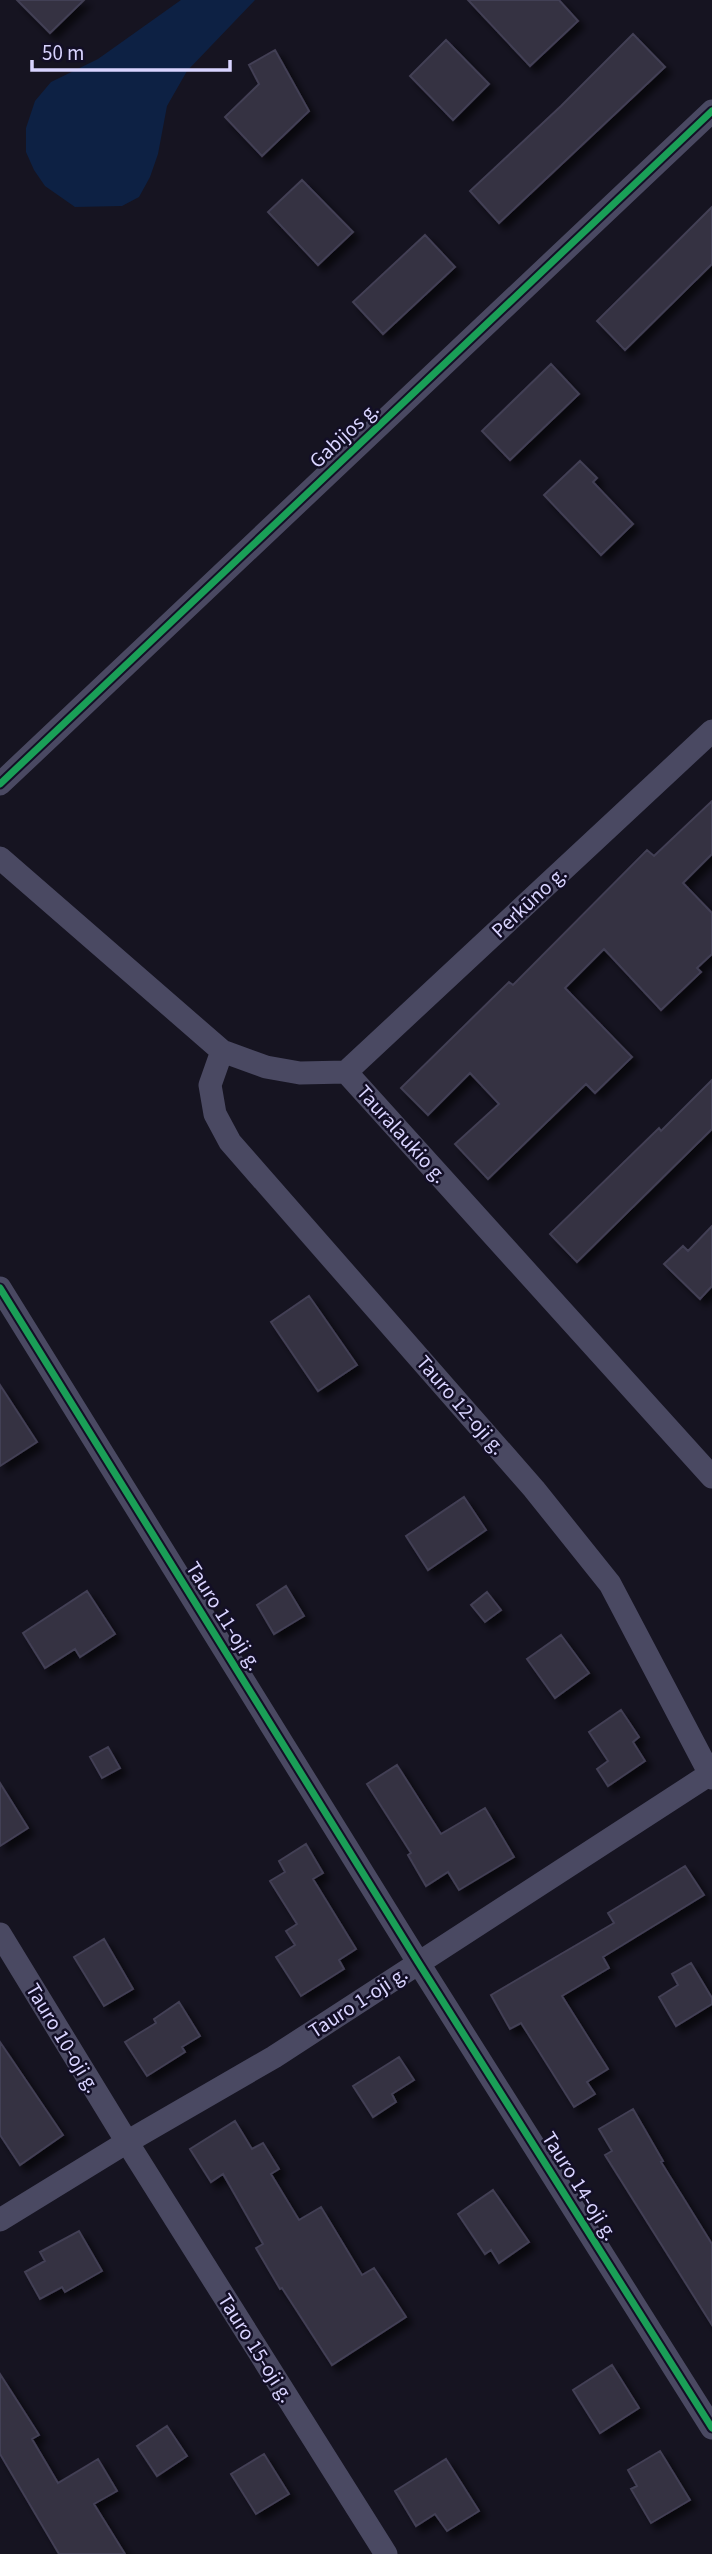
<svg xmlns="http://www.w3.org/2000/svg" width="712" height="2554" font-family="'Source Sans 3',sans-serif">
	<defs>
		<filter id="shadow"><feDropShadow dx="6" dy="6" stdDeviation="3.5" flood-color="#0009"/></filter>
	</defs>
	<rect width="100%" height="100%" fill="#161421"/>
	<!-- water -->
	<path fill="#0d2144" d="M181,0H255L187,71L167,106L158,154L150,177L139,197L122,206L75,207L45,186L34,170L26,152V128L35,101L51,82L98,59Z"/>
	<!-- building -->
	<path fill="#343243" stroke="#433f54" stroke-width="2" filter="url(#shadow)" d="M17,0H84L50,33Z
		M468,0H559L578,21L530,66Z
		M633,34L665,67L499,223L470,191L561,106Z
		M446,40L489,84L453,120L410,76Z
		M275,50L309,111L262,156L225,117L259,84L249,65Z
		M302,180L353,232L318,265L268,212Z
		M712,207V264L625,350L597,321Z
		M425,235L455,267L383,334L353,302Z
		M551,364L579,394L510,460L482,431Z
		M580,461L597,478L593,482L633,524L601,555L544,495Z
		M712,801V854L683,883L712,913V954L697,968L701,972L661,1010L604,949L565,988L632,1057L595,1093L586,1084L488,1179L455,1144L499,1104L470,1073L428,1115L401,1088L509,982L513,985L647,850L654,856Z
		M712,1080V1129L577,1262L550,1234L659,1128L661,1131Z
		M712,1226V1286L700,1299L664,1264L683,1246L688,1251Z
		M309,1296L357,1365L318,1391L271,1322Z
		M0,1385L37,1442L0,1466Z
		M464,1497L486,1530L428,1570L406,1536Z
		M286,1586L304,1616L274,1634L257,1605Z
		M87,1591L115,1634L80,1657L75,1649L45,1668L23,1633Z
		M487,1592L501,1610L485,1622L471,1605Z
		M561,1635L589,1673L555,1698L527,1659Z
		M621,1710L639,1737L633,1742L645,1761L608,1786L597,1769L608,1761L589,1732Z
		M108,1747L120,1768L102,1778L90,1757Z
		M397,1765L441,1834L485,1808L514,1857L459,1890L448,1872L426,1886L408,1855L411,1853L367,1784Z
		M0,1783L28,1828L0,1846Z
		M306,1844L323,1873L313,1879L356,1949L339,1960L344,1969L301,1996L276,1957L295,1945L286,1931L297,1924L270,1881L285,1872L279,1861Z
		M685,1866L704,1895L603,1957L609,1968L562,1996L608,2069L587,2082L595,2094L574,2107L521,2023L510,2029L491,1995L614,1923L608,1913Z
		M104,1939L133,1989L104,2006L74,1957Z
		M691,1963L712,1998V2004L676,2026L659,1997L678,1985L672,1974Z
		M179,2002L200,2036L182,2047L185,2052L147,2076L125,2042L156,2023L154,2019Z
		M0,2042L63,2135L20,2165L0,2135Z
		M399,2057L414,2080L392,2094L396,2102L373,2117L353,2086Z
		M633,2109L663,2161L661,2162L712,2244V2325L605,2155L612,2151L599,2129Z
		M235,2121L252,2149L263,2143L279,2169L271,2174L299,2220L321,2207L362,2275L374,2268L406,2317L332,2365L282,2288L280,2289L256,2248L263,2244L223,2174L211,2182L190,2149Z
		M493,2190L529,2242L499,2263L491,2250L485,2254L458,2214Z
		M79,2231L102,2271L65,2292L62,2287L40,2299L25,2272L45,2261L40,2252Z
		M612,2365L639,2408L600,2433L573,2390Z
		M0,2374L39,2435L32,2439L58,2483L98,2459L117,2491L94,2504L125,2554H59L0,2454Z
		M167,2426L187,2456L157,2476L137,2446Z
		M660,2451L690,2500L651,2523L631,2489L637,2486L628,2470Z
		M264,2454L289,2494L256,2514L231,2474Z
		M446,2459L479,2511L447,2531L435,2514L416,2526L395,2491Z"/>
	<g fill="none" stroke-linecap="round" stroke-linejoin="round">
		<!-- street -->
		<path stroke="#4a4962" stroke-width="23" d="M0,784L712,111
			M0,858L222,1051L266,1067L300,1073L346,1072L712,1477
			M222,1051L210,1085L215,1114L230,1142L534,1489L610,1584L712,1778
			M346,1072L712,731
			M0,1288L418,1962L712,2428
			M0,1934L127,2142L386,2554
			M0,2220L127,2142L274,2057L710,1774"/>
		<!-- cycleway casing -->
		<g stroke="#130f26" stroke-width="11">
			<path id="cycleway" d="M0,784L712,111
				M0,1288L418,1962L712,2428"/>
		</g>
		<!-- cycleway -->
		<use href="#cycleway" stroke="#1a9f57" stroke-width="7"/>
	</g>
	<g text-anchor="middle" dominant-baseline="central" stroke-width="5" stroke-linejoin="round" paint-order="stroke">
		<!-- street labels -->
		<g font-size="21" fill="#d9d4ff" stroke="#130f26">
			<text transform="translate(344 435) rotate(-43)">Gabijos g.</text>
			<text transform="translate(529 902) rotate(-43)">Perkūno g.</text>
			<text transform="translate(402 1134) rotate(48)">Tauralaukio g.</text>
			<text transform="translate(461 1405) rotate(49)">Tauro 12-oji g.</text>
			<text transform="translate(224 1616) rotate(58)">Tauro 11-oji g.</text>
			<text transform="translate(358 2002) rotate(-33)">Tauro 1-oji g.</text>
			<text transform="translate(63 2038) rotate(59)">Tauro 10-oji g.</text>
			<text transform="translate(580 2186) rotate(58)">Tauro 14-oji g.</text>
			<text transform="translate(256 2348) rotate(58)">Tauro 15-oji g.</text>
		</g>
	</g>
	<!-- scale -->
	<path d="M32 60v10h198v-10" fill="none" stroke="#d9d4ff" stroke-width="3.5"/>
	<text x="42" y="60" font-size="21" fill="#d9d4ff" stroke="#130f26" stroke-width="5" paint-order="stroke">50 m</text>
</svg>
